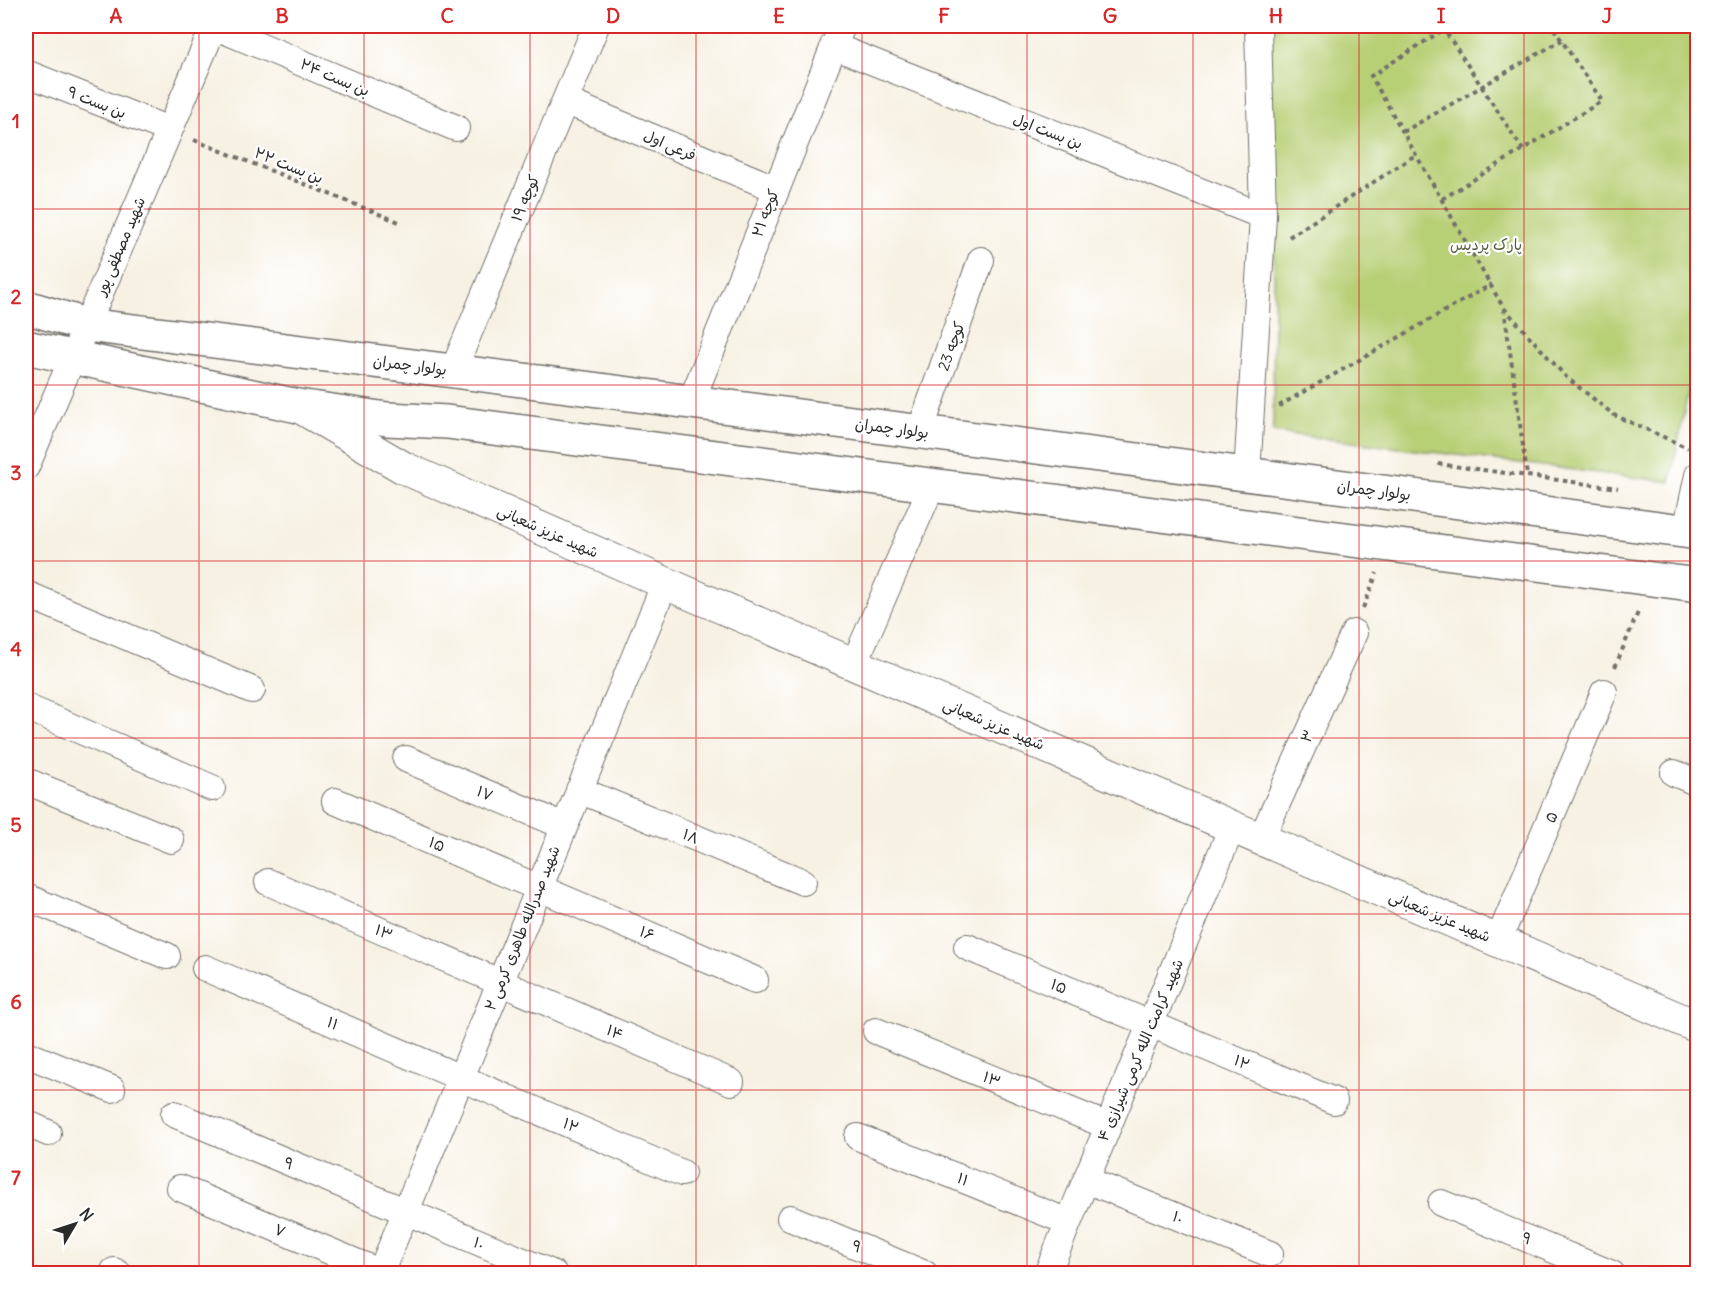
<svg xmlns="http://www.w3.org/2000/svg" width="1723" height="1299" font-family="Delius,'Playpen Sans Arabic',sans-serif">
	<rect width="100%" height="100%" fill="#fff"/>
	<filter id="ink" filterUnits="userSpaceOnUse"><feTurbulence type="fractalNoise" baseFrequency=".0167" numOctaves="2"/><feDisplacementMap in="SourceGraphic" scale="12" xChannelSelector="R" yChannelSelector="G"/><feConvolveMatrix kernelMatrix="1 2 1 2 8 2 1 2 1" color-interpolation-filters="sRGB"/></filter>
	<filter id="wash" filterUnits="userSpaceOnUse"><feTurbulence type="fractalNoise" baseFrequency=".008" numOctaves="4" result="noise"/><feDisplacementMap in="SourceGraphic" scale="24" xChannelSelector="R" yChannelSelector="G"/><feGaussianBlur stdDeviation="1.35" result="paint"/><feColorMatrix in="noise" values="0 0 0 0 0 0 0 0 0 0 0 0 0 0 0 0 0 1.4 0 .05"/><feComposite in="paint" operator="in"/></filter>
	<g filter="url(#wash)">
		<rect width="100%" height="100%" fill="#f7f1e3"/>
		<!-- green -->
		<path fill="#b7cf74" stroke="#717d50" stroke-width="1.5" d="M1266,26H1697V349L1670,482L1273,432L1275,149Z"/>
	</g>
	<g filter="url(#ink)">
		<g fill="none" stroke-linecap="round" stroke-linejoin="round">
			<!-- minor casing -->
			<g stroke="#72706b" stroke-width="28">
				<path id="minor" d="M214,26L456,128
					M833,46L1263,216
					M26,73L169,130
					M565,101L774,188
					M453,371L596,26
					M691,402L842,26
					M920,431L981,260
					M26,467L214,26
					M1247,474L1263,216L1258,26
					M1686,531L1698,475
					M26,594L252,690
					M854,664L932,485
					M26,707L212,788
					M406,759L564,826
					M1674,773L1698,783
					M26,781L171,840
					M579,790L803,882
					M335,801L755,980
					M1261,839L1354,633
					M268,882L731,1082
					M26,897L167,956
					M1498,941L1604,692
					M967,947L1334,1101
					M205,968L682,1173
					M876,1031L1108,1126
					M26,1054L112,1089
					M174,1114L554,1274
					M26,1123L48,1133
					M858,1137L1068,1222
					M1086,1180L1270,1254
					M180,1188L384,1274
					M1441,1203L1612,1274
					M790,1218L925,1274
					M114,1271L119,1274
					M380,1274L665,583
					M1047,1274L1232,827"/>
			</g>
			<!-- tertiary casing -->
			<g stroke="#72706b" stroke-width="34">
				<path id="tertiary" d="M300,407L404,468L665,583L1698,1027"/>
			</g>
			<!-- secondary casing -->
			<g stroke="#72706b" stroke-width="36">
				<path id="secondary" d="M26,307L86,325L453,371L1698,533
					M26,347L298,406L387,419L447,422L1698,585"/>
			</g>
			<!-- path -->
			<path stroke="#72706b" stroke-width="4" stroke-dasharray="4.5 4.5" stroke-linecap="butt" d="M1442,26L1523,150
				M1449,26L1371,76L1503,307L1566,377L1614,415L1688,448
				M1403,132L1562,40
				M194,140L399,222
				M1442,199L1602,101L1552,26
				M1289,237L1417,154
				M1504,308L1527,475
				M1279,406L1492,284
				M1438,464L1618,488
				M1363,608L1377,573
				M1615,667L1639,610"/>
			<!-- minor -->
			<use href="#minor" stroke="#fff" stroke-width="26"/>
			<!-- tertiary -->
			<use href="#tertiary" stroke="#fff" stroke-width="32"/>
			<!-- secondary -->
			<use href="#secondary" stroke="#fff" stroke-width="33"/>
		</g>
	</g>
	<!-- grid -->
	<path fill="none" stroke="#d62828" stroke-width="1.5" stroke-opacity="0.55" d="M199,26V1274M364,26V1274M530,26V1274M696,26V1274M862,26V1274M1027,26V1274M1193,26V1274M1359,26V1274M1524,26V1274M26,209H1698M26,385H1698M26,561H1698M26,738H1698M26,914H1698M26,1090H1698"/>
	<g text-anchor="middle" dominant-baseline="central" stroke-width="4.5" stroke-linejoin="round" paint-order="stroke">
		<!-- street labels -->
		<g font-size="15" fill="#2b2b2b" stroke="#fff">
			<text transform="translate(335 77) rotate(23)">بن بست ۲۴</text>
			<text transform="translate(97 102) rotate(22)">بن بست ۹</text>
			<text transform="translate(1048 131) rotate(21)">بن بست اول</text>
			<text transform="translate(670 145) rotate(23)">فرعی اول</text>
			<text transform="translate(289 165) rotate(22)">بن بست ۲۲</text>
			<text transform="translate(525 198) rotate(-67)">کوچه ۱۹</text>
			<text transform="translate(765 213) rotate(-69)">کوچه ۲۱</text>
			<text transform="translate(120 246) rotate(-67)">شهید مصطفی پور</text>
			<text transform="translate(951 346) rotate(-70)">کوچه 23</text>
			<text transform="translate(410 365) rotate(7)">بولوار چمران</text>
			<text transform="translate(892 428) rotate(7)">بولوار چمران</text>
			<text transform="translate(1374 490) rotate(7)">بولوار چمران</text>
			<text transform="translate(548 531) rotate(24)">شهید عزیز شعبانی</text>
			<text transform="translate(994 724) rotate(23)">شهید عزیز شعبانی</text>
			<text transform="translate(1307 736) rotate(-66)">۳</text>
			<text transform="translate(485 793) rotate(23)">۱۷</text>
			<text transform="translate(1551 817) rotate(-67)">۵</text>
			<text transform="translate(691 836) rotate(22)">۱۸</text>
			<text transform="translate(437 844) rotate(23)">۱۵</text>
			<text transform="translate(1440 916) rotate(23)">شهید عزیز شعبانی</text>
			<text transform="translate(522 928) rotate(-68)">شهید صدرالله طاهری کرمی ۲</text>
			<text transform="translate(384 932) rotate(23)">۱۳</text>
			<text transform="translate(647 933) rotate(23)">۱۶</text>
			<text transform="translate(1059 986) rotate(23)">۱۵</text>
			<text transform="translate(333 1023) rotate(23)">۱۱</text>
			<text transform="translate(615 1032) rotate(23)">۱۴</text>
			<text transform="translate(1140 1050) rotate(-67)">شهید کرامت الله کرمی شیرازی ۴</text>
			<text transform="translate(1242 1062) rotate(23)">۱۲</text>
			<text transform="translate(992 1079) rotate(22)">۱۳</text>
			<text transform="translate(571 1125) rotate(23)">۱۲</text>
			<text transform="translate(289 1163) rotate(23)">۹</text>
			<text transform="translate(963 1179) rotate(22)">۱۱</text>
			<text transform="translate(1178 1217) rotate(22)">۱۰</text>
			<text transform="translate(280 1230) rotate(23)">۷</text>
			<text transform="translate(1527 1238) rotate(22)">۹</text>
			<text transform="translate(479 1243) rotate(22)">۱۰</text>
			<text transform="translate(857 1246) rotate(22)">۹</text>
		</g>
		<!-- park labels -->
		<g font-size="15" fill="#555c41" stroke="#fff">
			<text x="1486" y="244">پارک پردیس</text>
		</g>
	</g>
	<!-- margin -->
	<rect width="1723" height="1299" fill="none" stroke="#fff" stroke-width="66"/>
	<!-- north arrow -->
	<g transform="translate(75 1224) rotate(51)" stroke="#ffffff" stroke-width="4.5" paint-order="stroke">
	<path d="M0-4.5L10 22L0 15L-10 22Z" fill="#2b2b2b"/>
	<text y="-9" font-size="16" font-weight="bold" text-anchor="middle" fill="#2b2b2b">N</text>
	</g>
	<rect x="33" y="33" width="1657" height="1233" fill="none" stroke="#d62828" stroke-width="2"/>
	<g font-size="20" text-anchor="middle" font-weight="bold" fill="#d62828">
		<text x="116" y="23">A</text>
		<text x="282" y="23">B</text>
		<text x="447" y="23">C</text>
		<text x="613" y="23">D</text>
		<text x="779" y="23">E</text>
		<text x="944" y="23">F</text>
		<text x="1110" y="23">G</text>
		<text x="1276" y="23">H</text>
		<text x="1441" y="23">I</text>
		<text x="1607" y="23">J</text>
		<text x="16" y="128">1</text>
		<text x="16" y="304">2</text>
		<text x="16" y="480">3</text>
		<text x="16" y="656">4</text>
		<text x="16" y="832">5</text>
		<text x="16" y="1009">6</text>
		<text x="16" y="1185">7</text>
	</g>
</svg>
